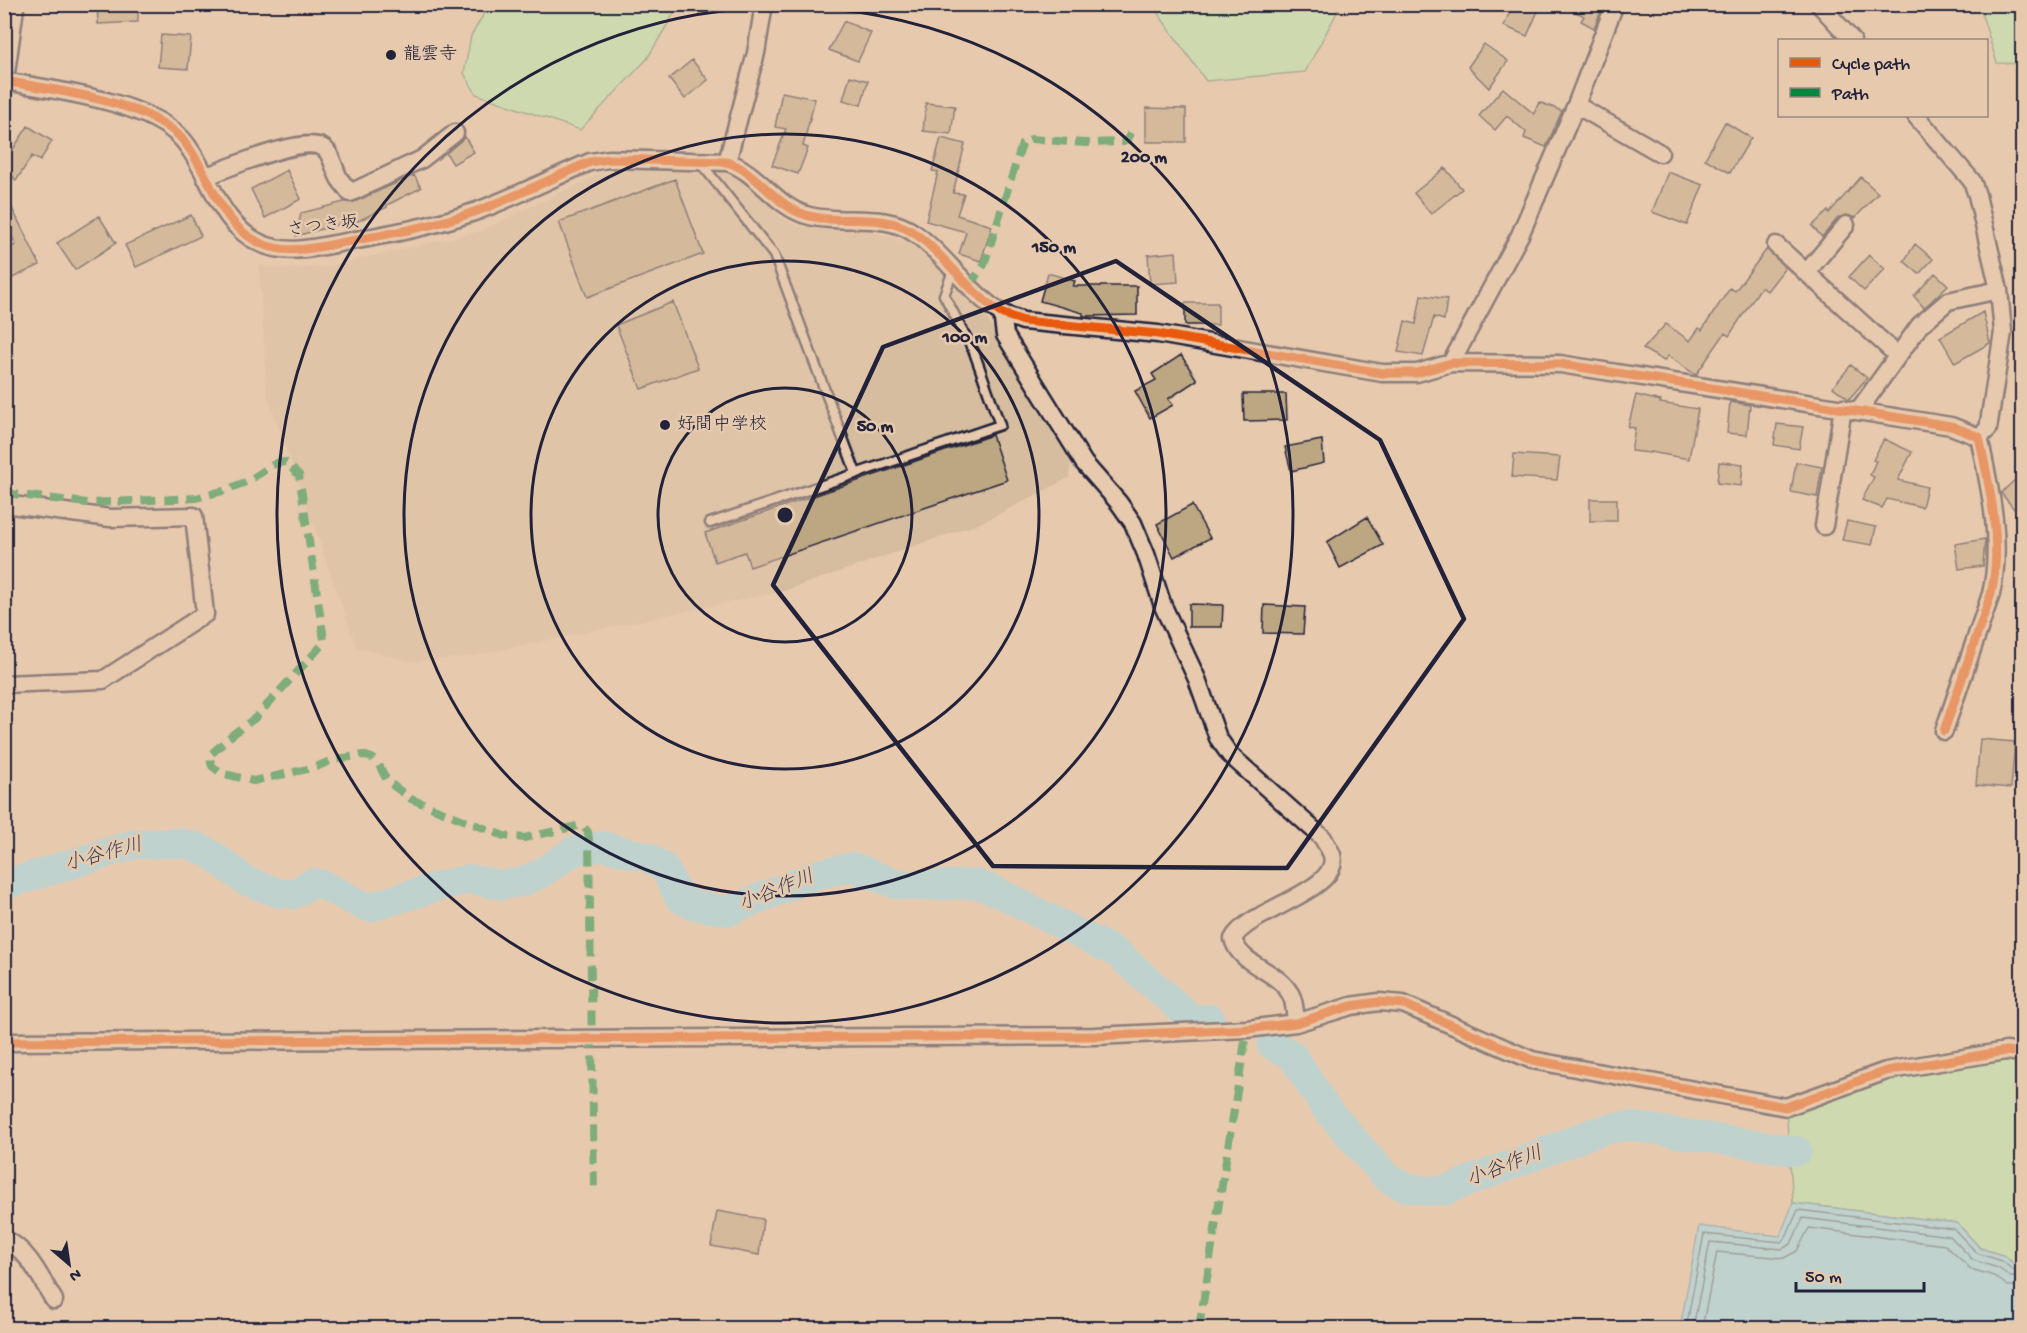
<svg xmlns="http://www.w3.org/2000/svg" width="2027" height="1333" font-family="'Gochi Hand','Klee One',sans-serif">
	<rect width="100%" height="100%" fill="#e7caae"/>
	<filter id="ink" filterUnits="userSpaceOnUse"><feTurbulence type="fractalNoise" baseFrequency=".0167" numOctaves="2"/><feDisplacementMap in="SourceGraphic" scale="12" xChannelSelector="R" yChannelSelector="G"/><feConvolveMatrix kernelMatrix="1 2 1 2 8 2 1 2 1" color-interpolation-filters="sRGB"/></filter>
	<g filter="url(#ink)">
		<!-- built -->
		<path fill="#d6bd9f" d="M686,169L727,172L741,180L784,219L793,224L803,227H841L871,231L907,242L920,251L984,314L1072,455L1069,478L981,523L784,591L468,657L413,662L357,648L267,395L259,266L287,269L324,267L477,232L597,175L617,171Z"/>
		<!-- green -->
		<path fill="#b2ecb0" stroke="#6a8776" stroke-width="1.5" d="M489,5V4L679,5L647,59L580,130L476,94L464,73L471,36Z
			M1152,5H1341L1305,72L1206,81Z
			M1979,5H2022V64L1997,63Z
			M2022,1053V1264L2015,1265L2005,1256L1980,1248L1957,1223L1793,1203L1786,1107L1886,1071Z"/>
		<!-- water -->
		<path fill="#91dbf2" stroke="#6591a9" stroke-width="1.5" d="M1793,1203L1957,1223L1980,1248L2005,1256L2015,1265L2022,1264V1328H1680L1699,1226L1780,1236Z"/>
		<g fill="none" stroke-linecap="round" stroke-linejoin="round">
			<!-- shore -->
			<path stroke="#4e6c84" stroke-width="1.5" d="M1686,1328L1704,1234L1781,1242L1785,1239L1798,1210L1954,1229L1977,1253L2002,1261L2013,1270H2022
				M1693,1328L1710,1242L1782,1249L1791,1244L1803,1218L1950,1236L1973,1260L1998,1268L2011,1277H2022
				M1702,1328L1717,1252L1784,1258L1797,1251L1809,1228L1945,1245L1971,1269L1994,1276L2008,1286H2022"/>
			<!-- river -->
			<path stroke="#91dbf2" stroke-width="30" d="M4,885L135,844L181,843L197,847L212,855L246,881L279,893L293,894L313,883L321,884L362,905L371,907L436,887L468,879L502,885L522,882L543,872L573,851L602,846L647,857L664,868L680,898L692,905L729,911L818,874L853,867L896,884L916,886L976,884L991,889L1117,953L1193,1020L1210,1019
				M1272,1045L1292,1055L1325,1107L1387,1178L1405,1187L1427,1191L1446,1190L1593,1133L1611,1128L1630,1126L1797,1151"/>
		</g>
		<!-- building -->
		<path fill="#bda782" stroke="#22223b" stroke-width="1.5" d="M97,4H138V22L98,24Z
			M1513,4H1541L1527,36L1504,26Z
			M1560,4H1589L1601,11L1594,28L1581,21L1584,16Z
			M844,21L871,33L858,61L829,50Z
			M161,35L191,37L188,69L158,67Z
			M1484,44L1508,61L1489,88L1468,67Z
			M692,60L708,80L685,99L669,79Z
			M850,76L868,81L861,105L843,100Z
			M1503,88L1534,114L1539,102L1562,111L1546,147L1524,138L1526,132L1507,116L1495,130L1479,116Z
			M782,92L815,99L803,146L808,148L798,174L772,165L786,129L775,127Z
			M926,103L955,106L951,134L923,131Z
			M1146,108L1186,109V142H1146Z
			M1725,122L1751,138L1730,173L1705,159Z
			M28,126L52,141L40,161L32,156L16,181L4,163Z
			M465,137L474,152L453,164L446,153Z
			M941,138L965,144L953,193L964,194L957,215L992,226L981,261L959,254L966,232L926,221L938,172L932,171Z
			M1445,168L1462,189L1431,214L1414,193Z
			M287,170L301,199L265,218L251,189Z
			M1668,172L1703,185L1687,225L1652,212Z
			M414,175L421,188L387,205V207L356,222L355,220L296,236L301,213L344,202H354Z
			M1861,177L1878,193L1855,218L1847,215L1838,218L1822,237L1812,226L1828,211L1829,213Z
			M675,179L703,254L587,297L559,222Z
			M12,208L40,265L4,282V250L16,245L4,219V211Z
			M191,215L201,236L136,267L125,245Z
			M99,216L116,243L75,270L57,243Z
			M1915,244L1933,259L1919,274L1904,261Z
			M1767,249L1785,268L1767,291L1761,287L1729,336L1725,333L1696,375L1668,356L1664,361L1643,349L1666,324L1690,341L1699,328L1702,330L1730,288L1735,291Z
			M1176,252L1178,282L1150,284L1148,255Z
			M1869,255L1885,269L1864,291L1849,277Z
			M1048,273L1075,281L1073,286H1137V315L1083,316V313L1040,301Z
			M1935,273L1948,285L1924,308L1914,296Z
			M1421,295L1447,299L1444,320L1434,317L1423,356L1398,352L1405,321L1416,324Z
			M673,302L698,368L641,389L616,325Z
			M1185,303H1218V325H1185Z
			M1983,312L1990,343L1955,363L1940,337Z
			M1181,355L1197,380L1168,399L1173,405L1150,418L1135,391L1156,380L1152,374Z
			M1851,365L1867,378L1849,399L1833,387Z
			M1243,394H1286L1287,420L1244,421Z
			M1636,395L1661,401L1660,403L1698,409L1689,459L1650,452V453L1631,451L1635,428L1628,427Z
			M1730,402L1750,405L1747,435L1727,433Z
			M1777,424L1803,427L1799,449L1774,445Z
			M992,435L1007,480L750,567L745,552L715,562L705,533Z
			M1884,439L1912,452L1898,480L1927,487L1922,507L1887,499L1882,508L1862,500L1874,477L1870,475L1876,461L1873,460Z
			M1322,440L1324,463L1291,471L1285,447Z
			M1514,454L1560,457L1557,480L1512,477Z
			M1719,462L1743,464L1741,486L1717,483Z
			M1796,462L1822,467L1817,497L1791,492Z
			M2022,473V502L2014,509L2001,493Z
			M1590,499H1617V521H1590Z
			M1192,505L1210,538L1174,557L1157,524Z
			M1367,517L1383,545L1340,568L1327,542Z
			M1847,521L1876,527L1872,545L1842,540Z
			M1985,539L1983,566L1959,569L1955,544Z
			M1189,604L1223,605L1222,627H1189Z
			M1264,605L1305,607L1303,634L1263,633Z
			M1980,739L2015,742L2011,788L1976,785Z
			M717,1211L763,1219L759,1255L711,1246Z"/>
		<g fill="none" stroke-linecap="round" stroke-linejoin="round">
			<!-- service casing -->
			<g stroke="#22223b" stroke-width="13">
				<path id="service" d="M700,162L774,255L856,473
					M710,523L1000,425L974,352L944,295L953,271"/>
			</g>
			<!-- minor casing -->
			<g stroke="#22223b" stroke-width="21">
				<path id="minor" d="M1819,4L1852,40
					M4,81C53,90 150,101 183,140C211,173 217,223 260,243C287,256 318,247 345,242C390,234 435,226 477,211C515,197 552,178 590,162L609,159L727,162C757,171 775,206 806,215C842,226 884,210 917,235C946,256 969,293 1001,313C1007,316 1016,318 1023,321L1158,334L1382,373H1417L1451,363L1560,364L1951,426L1979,437C1990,488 2003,543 1991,594L1944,731
					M1576,105L1660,153
					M1916,116L1972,181L1977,195L1999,290L2003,332L1988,429L1979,437
					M727,162L756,53L764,4
					M205,177C225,169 308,133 325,149C332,155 334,169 339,178C342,183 347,188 350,193L422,159L455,133
					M1776,245L1897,355
					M1806,273L1846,225
					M1002,313L1005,335L1084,463L1119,503L1133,523L1146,554L1163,606L1197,679L1218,738L1230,755L1323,838C1325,843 1330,849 1332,855C1342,891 1247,910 1233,939C1241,967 1276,968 1291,995C1295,1003 1295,1014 1296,1023
					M1451,363L1520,235L1576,105L1615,4
					M1858,411L1920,325L1948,301L1999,290
					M4,504L110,518L194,516L205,614L103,680L4,684
					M1824,526L1843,408
					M4,1042L1095,1036L1247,1029L1296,1023L1351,1006L1379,1002L1403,1004L1532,1060L1786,1107L1886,1071L2006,1051L2022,1053
					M4,1239C28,1249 41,1279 54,1300"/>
			</g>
			<!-- tertiary casing -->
			<g stroke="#22223b" stroke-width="26">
				<path id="tertiary" d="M4,69L13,4"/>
			</g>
			<!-- service -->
			<use href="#service" stroke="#e7caae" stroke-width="8"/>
			<!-- minor -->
			<use href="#minor" stroke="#e7caae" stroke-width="16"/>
			<!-- tertiary -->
			<use href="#tertiary" stroke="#e7caae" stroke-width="21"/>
			<!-- quiet -->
			<path stroke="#00873e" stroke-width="8" stroke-dasharray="15 8" stroke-linecap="butt" d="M969,286L984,265L1022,144L1031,139L1085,143L1123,142L1128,139L1131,133
				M4,493L88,503L196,498L223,491L248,481L276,463L285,462L299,475L324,640L321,646L255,718L232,735L209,756L212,766L221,773L253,781L316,767L332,760L363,755L372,758L379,765L387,781L411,799L504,836L524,838L577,826L584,827L588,832L589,840L594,1192
				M1199,1328L1247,1029"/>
			<!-- cycleway casing -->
			<g stroke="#e7caae" stroke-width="13">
				<path id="cycleway" d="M4,81C53,90 150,101 183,140C211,173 217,223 260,243C287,256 318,247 345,242C390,234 435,226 477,211C515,197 552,178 590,162L609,159L727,162C757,171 775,206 806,215C842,226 884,210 917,235C946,256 969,293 1001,313C1007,316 1016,318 1023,321L1158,334L1382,373H1417L1451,363L1560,364L1951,426L1979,437C1990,488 2003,543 1991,594L1944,731
					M4,1042L1095,1036L1247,1029L1296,1023L1351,1006L1379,1002L1403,1004L1532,1060L1786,1107L1886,1071L2006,1051L2022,1053"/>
			</g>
			<!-- cycleway -->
			<use href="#cycleway" stroke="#e8590c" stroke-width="9"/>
		</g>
	</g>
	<!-- marked area -->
	<path d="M0 0H2027V1333H0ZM1116,261L1380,440L1464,619L1287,868L993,866L773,585L883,347Z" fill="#e7caae" fill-opacity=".55" fill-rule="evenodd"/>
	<path fill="none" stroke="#22223b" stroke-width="4.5" stroke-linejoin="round" d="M1116,261L1380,440L1464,619L1287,868L993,866L773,585L883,347Z"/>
	<!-- distance rings -->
	<g fill="none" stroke="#22223b" stroke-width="3">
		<circle cx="785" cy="515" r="127"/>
		<circle cx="785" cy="515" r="254"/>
		<circle cx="785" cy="515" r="381"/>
		<circle cx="785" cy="515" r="508"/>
	</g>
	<!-- markers -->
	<g fill="#22223b" stroke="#e7caae" stroke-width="2">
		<circle cx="391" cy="55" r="6"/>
		<circle cx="665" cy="425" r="6"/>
	</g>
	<g text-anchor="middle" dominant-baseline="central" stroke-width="5" stroke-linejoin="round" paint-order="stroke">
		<!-- poi labels -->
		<g font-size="18" fill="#22223b" stroke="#e7caae" text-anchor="start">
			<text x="403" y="55">龍雲寺</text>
			<text x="677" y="425">好間中学校</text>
		</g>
		<!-- street labels -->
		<g font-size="18" fill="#22223b" stroke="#e7caae">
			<text transform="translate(323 227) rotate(-7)">さつき坂</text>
		</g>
		<!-- water labels -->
		<g font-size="20" font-style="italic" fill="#333e56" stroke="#e7caae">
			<text transform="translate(104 856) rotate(-15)">小谷作川</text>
			<text transform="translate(777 892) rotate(-22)">小谷作川</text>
			<text transform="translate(1505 1168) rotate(-21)">小谷作川</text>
		</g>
	</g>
	<circle cx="785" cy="515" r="9" fill="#22223b" stroke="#e7caae" stroke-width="3"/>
	<g font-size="18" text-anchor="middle" font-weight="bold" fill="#22223b" stroke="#e7caae" stroke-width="5" stroke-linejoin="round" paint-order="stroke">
		<text x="1144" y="162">200 m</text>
		<text x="1054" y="252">150 m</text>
		<text x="965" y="342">100 m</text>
		<text x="875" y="431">50 m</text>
	</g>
	<!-- margin -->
	<rect width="2027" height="1333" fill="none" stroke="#e7caae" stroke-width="24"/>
	<rect x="12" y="12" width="2003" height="1309" fill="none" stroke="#22223b" stroke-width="2" filter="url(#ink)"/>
	<!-- legend -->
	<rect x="1778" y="39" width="210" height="78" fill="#e7caae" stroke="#988780" stroke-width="1.5"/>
	<rect x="1790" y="58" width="30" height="9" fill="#e8590c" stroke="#988780" stroke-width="1.5"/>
	<text x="1832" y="69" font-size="18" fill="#22223b">Cycle path</text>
	<rect x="1790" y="88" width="30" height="9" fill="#00873e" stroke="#988780" stroke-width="1.5"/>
	<text x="1832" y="99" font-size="18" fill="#22223b">Path</text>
	<!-- north arrow -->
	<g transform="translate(69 1264) rotate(151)" stroke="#e7caae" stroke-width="4.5" paint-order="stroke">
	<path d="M0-4.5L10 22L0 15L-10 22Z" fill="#22223b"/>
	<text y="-9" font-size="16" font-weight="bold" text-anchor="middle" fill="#22223b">N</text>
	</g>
	<!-- scale -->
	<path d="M1796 1282v9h128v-9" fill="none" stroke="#22223b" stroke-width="3"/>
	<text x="1805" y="1282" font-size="18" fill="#22223b" stroke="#e7caae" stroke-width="4.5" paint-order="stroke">50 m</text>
</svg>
